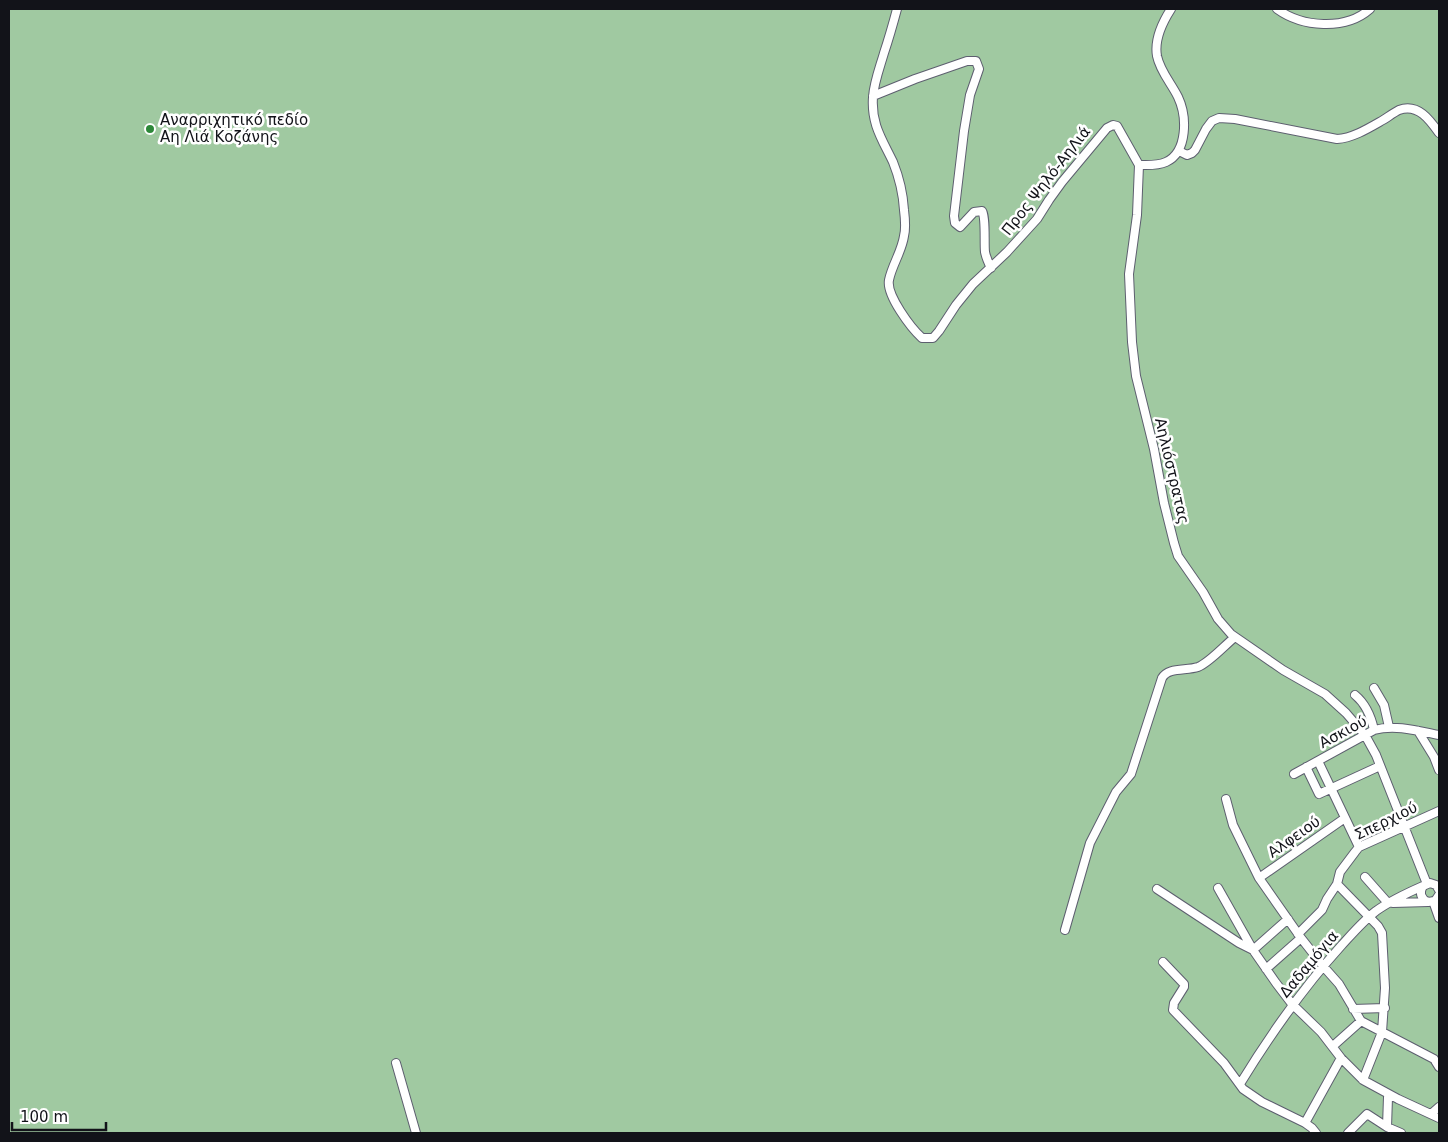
<svg xmlns="http://www.w3.org/2000/svg" width="1448" height="1142" font-family="'DejaVu Sans',sans-serif">
	<rect width="100%" height="100%" fill="#dcdef1"/>
	<!-- green -->
	<path fill="#a0c9a1" d="M9,9H1439V1133H9Z"/>
	<g fill="none" stroke-linecap="round" stroke-linejoin="round">
		<!-- minor casing -->
		<g stroke="#5d5f6f" stroke-width="10">
			<path id="minor" d="M897,9C893,24 889,38 884,53C880,67 874,82 873,97C871,124 882,139 893,162C899,177 903,193 904,210C905,218 906,228 904,236C902,251 892,265 889,280C886,295 911,328 922,338H933L939,331L956,305L973,284L1007,252L1037,219L1049,200L1062,182L1107,128L1113,125L1117,126L1139,165
				M1277,9C1302,27 1345,31 1370,9
				M873,96L915,79L967,61H976L979,69L970,95L964,131L954,216L955,223L960,227L974,212L982,211C986,217 984,242 985,252C986,257 988,262 991,268
				M1179,151L1187,155L1192,153L1195,150L1206,129L1212,121L1219,118L1235,119L1337,139C1353,138 1369,128 1383,120C1388,117 1393,113 1399,110C1418,103 1430,120 1439,133
				M1139,165L1137,215L1129,274L1132,342L1136,376L1154,449L1164,503L1174,543L1178,556L1203,592L1218,619L1231,634L1283,670L1325,694L1346,713L1365,735L1376,755L1427,884
				M1139,165C1148,165 1157,166 1166,162C1188,152 1187,116 1178,97C1171,83 1160,71 1157,56C1154,39 1162,23 1171,9
				M1374,688L1384,705L1389,727
				M1355,695C1366,704 1371,716 1374,730
				M1418,731L1434,757L1439,770
				M1318,761L1359,847
				M1306,767L1319,794L1380,766
				M1294,774L1374,730C1395,724 1419,731 1439,735
				M1226,799L1233,825L1259,878L1301,938L1323,966L1339,984L1361,1021L1434,1059L1439,1067
				M1365,877L1388,903
				M1259,878L1345,818
				M1337,884L1378,926L1382,933L1385,988L1382,1032L1363,1080
				M1218,888L1253,950L1276,983L1292,1004L1321,1032L1341,1058L1363,1080L1398,1099L1439,1118
				M1157,889L1239,943L1253,950L1288,919
				M1439,890L1436,885L1430,883L1423,886C1419,893 1421,899 1428,902L1435,901L1439,895
				M1433,901L1439,918
				M1393,903L1428,902
				M1065,930L1090,843L1116,792L1131,774L1162,678C1168,667 1186,671 1198,667C1209,663 1225,645 1235,637
				M1298,934L1322,910L1327,899L1337,884L1340,872L1355,852L1359,847L1439,811
				M1163,962L1184,984V987L1174,1003L1173,1010L1224,1063L1243,1089L1262,1102L1305,1123L1312,1128L1316,1133
				M1266,969L1301,938
				M1353,1009L1385,1008
				M1333,1046L1361,1021
				M396,1063L416,1133
				M1240,1084C1270,1035 1302,989 1341,946C1352,934 1363,921 1376,911C1390,901 1407,893 1423,886
				M1431,1114L1439,1107
				M1305,1123L1341,1058
				M1387,1127L1388,1097
				M1348,1133L1367,1114L1387,1127L1401,1133"/>
		</g>
		<!-- minor -->
		<use href="#minor" stroke="#fff" stroke-width="8"/>
	</g>
	<!-- markers -->
	<circle fill="#2d8839" stroke="#fff" stroke-width="2" cx="150" cy="129" r="5"/>
	<g text-anchor="middle" dominant-baseline="central" stroke-width="5" stroke-linejoin="round" paint-order="stroke">
		<!-- poi labels -->
		<g font-size="15" fill="#121319" stroke="#fff" text-anchor="start">
			<text x="160" y="120">Αναρριχητικό πεδίο<tspan x="160" dy="17">Αη Λιά Κοζάνης</tspan></text>
		</g>
		<!-- street labels -->
		<g font-size="15" fill="#121319" stroke="#fff">
			<text transform="translate(1046 181) rotate(-52)">Προς Ψηλό-ΑηΛιά</text>
			<text transform="translate(1172 471) rotate(77)">Αηλιόστρατας</text>
			<text transform="translate(1343 732) rotate(-28)">Ασκιού</text>
			<text transform="translate(1386 821) rotate(-26)">Σπερχιού</text>
			<text transform="translate(1294 837) rotate(-35)">Αλφειού</text>
			<text transform="translate(1309 964) rotate(-50)">Δαδαμόγια</text>
		</g>
	</g>
	<!-- border -->
	<rect width="1448" height="1142" fill="none" stroke="#121319" stroke-width="20"/>
	<!-- scale -->
	<path d="M12 1122v8h94v-8" fill="none" stroke="#121319" stroke-width="2.5"/>
	<text x="20" y="1122" font-size="15" fill="#121319" stroke="#ffffff" stroke-width="4" paint-order="stroke">100 m</text>
</svg>
